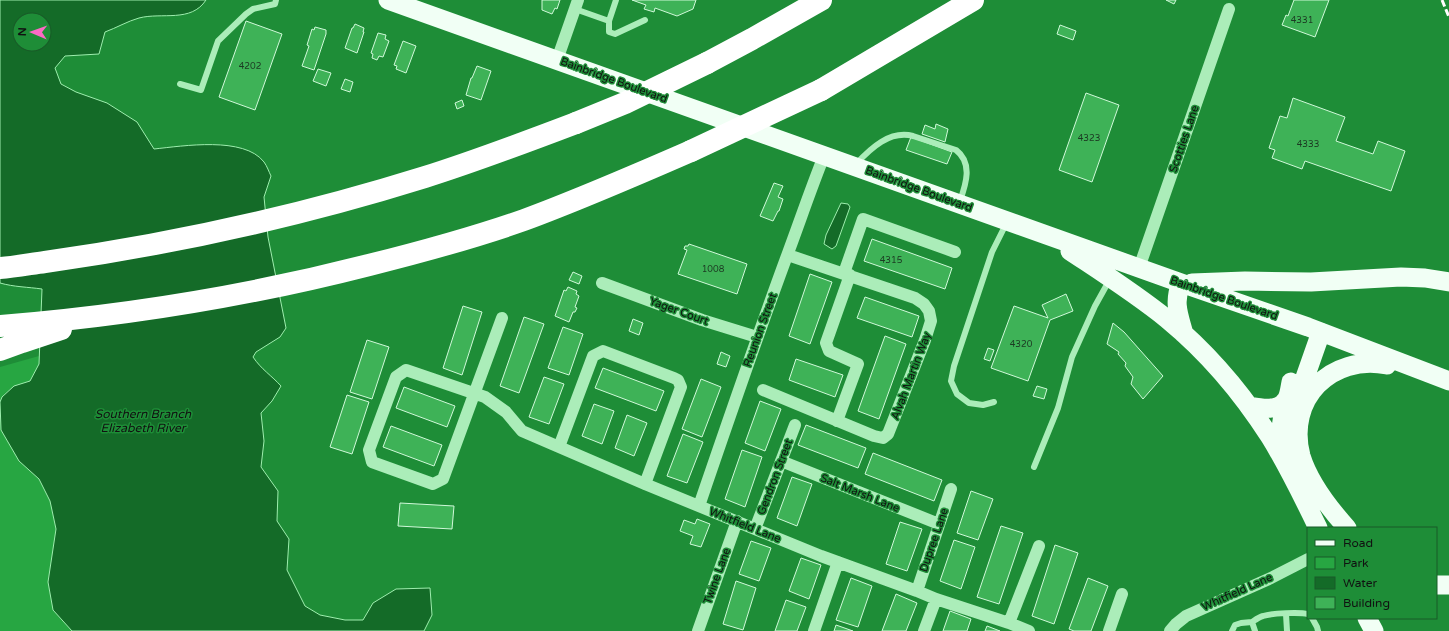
<svg xmlns="http://www.w3.org/2000/svg" width="1449" height="631" font-family="'Varela Round',sans-serif">
	<rect width="100%" height="100%" fill="#1e8d37"/>
	<!-- green -->
	<path fill="#27a642" d="M39,356V364L30,381C18,385 4,389 0,402V367Z
		M0,417L1,430L19,461L39,479L50,501L56,529L48,582L53,610L72,631H0Z"/>
	<!-- water -->
	<path fill="#146b28" stroke="#9eeeae" fill-rule="evenodd" d="M0,0H206C191,23 162,12 139,18C128,21 116,28 105,32L99,54L65,56L55,68L61,84L76,92L107,103L137,122L154,149C183,146 244,136 264,162C267,166 269,172 271,176L264,197L268,237L286,328L280,337L256,352L253,357C261,369 272,376 281,386L272,401L261,413L264,441L261,467L278,491L277,521L289,539L287,570L305,606L320,615L345,620H363L373,603L396,589L430,588L432,615L424,631H72L53,610L48,582L56,529L50,501L39,479L19,461L1,430L0,402L2,397L14,386L30,381L39,364L42,289C28,287 14,287 0,283ZM20,20H44V44H20Z
		M841,203L848,204L850,207L836,246L832,249L824,244L826,235Z"/>
	<!-- building -->
	<path fill="#3eb257" stroke="#d0f9d9" d="M542,0H560L557,9L555,8L552,14L542,10Z
		M632,0H696L693,9L677,16L655,8L654,12L644,9L646,5Z
		M1166,0H1176L1174,4Z
		M1294,0H1329L1315,37L1282,25L1286,15L1288,16Z
		M246,21L282,34L255,110L219,97Z
		M355,24L364,28L363,32H364L357,53L345,48L352,28H353Z
		M1060,25L1076,31L1073,40L1057,34Z
		M315,27L326,30V34L314,70L302,66L309,46L307,45L312,29L314,30Z
		M378,33L386,35L385,39L389,41L383,57L379,56L377,60L372,58L373,54L371,53Z
		M403,41L416,46L406,73L396,69L397,66L394,65Z
		M477,66L491,71L481,100L466,95L471,78H472Z
		M318,69L331,73L326,86L313,81Z
		M345,79L353,82L350,92L341,89Z
		M1086,93L1119,105L1092,182L1059,170Z
		M1293,98L1345,117L1336,141L1373,154L1378,141L1405,151L1391,191L1305,161L1302,169L1272,158L1275,150L1269,148L1280,116L1287,118Z
		M462,100L464,106L457,109L455,103Z
		M936,124L948,129L945,142L922,134L925,125L935,129Z
		M911,137L952,152L947,164L906,150Z
		M774,183L783,186L778,197L783,199L779,211H778L773,221L760,216Z
		M872,239L952,268L945,289L864,261Z
		M689,244L747,264L737,294L678,274L687,250L684,249L685,246H688Z
		M573,272L582,276L579,284L569,280Z
		M810,274L832,282L810,344L789,336Z
		M568,287L577,291L576,294L579,296L575,307L577,308L575,312H573L569,322L555,316L564,290L566,291Z
		M1066,294L1073,311L1050,320L1028,381L991,368L1014,306L1048,318L1042,305Z
		M865,297L919,316L912,337L857,318Z
		M463,306L482,312L462,375L443,368Z
		M524,317L544,324L519,393L500,386Z
		M633,319L643,323L639,335L629,331Z
		M1113,323L1124,332L1163,376L1143,399L1131,384L1133,377L1125,366L1126,363L1118,354L1119,352L1107,344Z
		M563,327L583,334L569,375L548,368Z
		M885,336L906,344L879,419L858,411Z
		M367,340L389,347L372,399L350,392Z
		M988,348L994,350L990,361L984,359Z
		M721,352L730,356L726,367L717,364Z
		M796,359L843,375L835,397L789,380Z
		M603,368L664,391L656,411L595,388Z
		M544,377L564,384L549,424L529,417Z
		M701,379L721,387L702,437L682,429Z
		M1037,386L1047,389L1044,399L1033,396Z
		M404,387L455,406L447,427L396,408Z
		M347,395L369,402L352,454L330,447Z
		M760,401L781,409L765,451L745,443Z
		M594,404L614,411L602,444L582,436Z
		M627,415L647,423L634,456L615,448Z
		M806,425L866,448L858,468L798,445Z
		M391,426L442,445L434,466L383,447Z
		M683,434L703,442L687,483L667,476Z
		M742,450L762,457L745,507L725,499Z
		M873,453L942,480L934,501L865,474Z
		M792,477L812,484L797,526L777,518Z
		M971,491L993,499L978,540L957,533Z
		M400,503L454,506L452,529L398,526Z
		M697,519L710,524L701,547L690,544L693,536L680,531L684,520L695,524Z
		M900,522L922,529L907,571L886,564Z
		M1001,526L1023,533L999,604L977,597Z
		M954,540L975,547L961,589L940,581Z
		M751,541L771,548L759,581L739,574Z
		M1055,545L1078,553L1054,624L1032,616Z
		M801,558L821,565L809,599L789,591Z
		M851,578L872,586L858,627L836,620Z
		M1088,578L1108,586L1091,631H1074L1069,629Z
		M736,581L756,588L743,630L723,624Z
		M896,594L917,603L906,631H882Z
		M786,600L806,607L797,631H775Z
		M950,611L971,619L967,631H943Z
		M836,625L853,631H834Z
		M987,626L1000,631H985Z"/>
	<g fill="none" stroke-linecap="round" stroke-linejoin="round">
		<!-- lane -->
		<path stroke="#abedb9" stroke-width="6" d="M616,0L609,21V32L615,34L645,20
			M575,9L609,21
			M180,84L201,90L218,41L246,14L253,9L275,4L276,0
			M856,164C871,148 890,130 913,136L956,150C973,163 966,184 960,201
			M994,402L983,405L969,403L957,394L951,381L954,366L992,252L1007,222
			M1034,467L1058,408L1072,357L1095,306L1110,279
			M1286,614L1287,631
			M1312,618L1317,627L1318,631
			M1232,631L1235,625L1241,623L1252,622
			M1255,631L1252,622C1255,620 1259,617 1263,616C1272,613 1300,612 1308,614"/>
		<!-- street -->
		<path stroke="#abedb9" stroke-width="12" d="M557,60L578,0
			M1139,268L1229,9
			M844,273L863,219L955,252
			M602,283L702,320L757,337
			M502,318L443,479L433,484L372,462L369,450L396,377L406,370L485,397L506,412L522,431L645,484L821,556L917,591L936,599L1009,623L1029,631
			M763,390L874,436L883,438L888,434L925,340L931,321L929,311L924,304L915,298L788,255
			M837,421L858,364L829,351L826,343L850,275
			M559,447L593,356L603,351L674,378L678,380L681,387L645,484
			M781,461L939,524
			M699,506C728,421 757,337 788,253C800,221 811,188 824,156
			M755,529L795,425
			M917,591L951,489
			M1009,623L1039,546
			M698,631L737,521
			M814,631L838,562
			M924,631L936,599
			M1109,631L1122,594
			M1170,631L1176,624L1186,616L1271,578L1308,559"/>
		<!-- primary -->
		<path stroke="#f1fff5" stroke-width="19" d="M388,0L1181,283L1308,327L1449,381
			M1070,251C1103,273 1136,294 1167,319C1207,352 1242,393 1270,437C1288,466 1303,497 1318,528
			M1181,283C1173,303 1179,315 1184,334
			M1192,283L1245,281L1311,282L1401,277L1425,278L1449,282
			M1285,401L1281,428L1288,456
			M1249,406C1260,408 1278,412 1286,400C1289,396 1290,387 1291,382
			M1295,406L1321,332
			M1347,528C1329,508 1309,482 1301,456C1286,399 1331,354 1387,365
			M1436,585H1449
			M1367,618L1374,631"/>
		<!-- highway -->
		<path stroke="#fff" stroke-width="22" d="M707,63L752,39L821,0
			M821,90L973,0
			M0,268C15,267 30,264 45,262C174,244 300,216 425,177C476,161 526,142 576,123
			M0,326C124,316 248,296 369,265C421,252 473,238 524,220C581,199 636,175 691,151
			M0,350L22,342L61,329"/>
		<!-- rail -->
		<path stroke="#fff" stroke-width="3" stroke-dasharray="7 3" stroke-linecap="butt" d="M1442,0L1449,17"/>
		<!-- highway-bridge -->
		<path stroke="#fff" stroke-width="22" d="M576,123L625,103L707,63
			M691,151L821,90"/>
	</g>
	<g text-anchor="middle" dominant-baseline="central" stroke-width="3" stroke-linejoin="round" paint-order="stroke">
		<!-- number labels -->
		<g font-size="9" fill="#1c3922">
			<text x="1302" y="20">4331</text>
			<text x="250" y="66">4202</text>
			<text x="1089" y="138">4323</text>
			<text x="1308" y="144">4333</text>
			<text x="891" y="260">4315</text>
			<text x="713" y="269">1008</text>
			<text x="1021" y="344">4320</text>
		</g>
		<!-- street labels -->
		<g font-size="11" fill="#111" stroke="#1e8d37">
			<text transform="translate(614 80) rotate(20)">Bainbridge Boulevard</text>
			<text transform="translate(1184 139) rotate(-71)">Scotties Lane</text>
			<text transform="translate(919 189) rotate(20)">Bainbridge Boulevard</text>
			<text transform="translate(1224 298) rotate(19)">Bainbridge Boulevard</text>
			<text transform="translate(679 311) rotate(20)">Yager Court</text>
			<text transform="translate(760 330) rotate(-70)">Reunion Street</text>
			<text transform="translate(911 376) rotate(-69)">Alvah Martin Way</text>
			<text transform="translate(775 477) rotate(-69)">Gendron Street</text>
			<text transform="translate(860 493) rotate(22)">Salt Marsh Lane</text>
			<text transform="translate(745 525) rotate(22)">Whitfield Lane</text>
			<text transform="translate(934 540) rotate(-71)">Dupree Lane</text>
			<text transform="translate(717 576) rotate(-70)">Twine Lane</text>
			<text transform="translate(1237 592) rotate(-24)">Whitfield Lane</text>
		</g>
		<!-- water labels -->
		<g font-size="12" font-style="italic" fill="#111" stroke="#1e8d37">
			<text x="143" y="414">Southern Branch<tspan x="143" dy="14">Elizabeth River</tspan></text>
		</g>
	</g>
	<!-- legend -->
	<rect x="1307" y="527" width="130" height="92" fill="#1e8d37" stroke="#195b28"/>
	<rect x="1315" y="540" width="20" height="6" fill="#f1fff5" stroke="#195b28"/>
	<text x="1343" y="547" font-size="12" fill="#111111">Road</text>
	<rect x="1315" y="557" width="20" height="12" fill="#27a642" stroke="#195b28"/>
	<text x="1343" y="567" font-size="12" fill="#111111">Park</text>
	<rect x="1315" y="577" width="20" height="12" fill="#146b28" stroke="#195b28"/>
	<text x="1343" y="587" font-size="12" fill="#111111">Water</text>
	<rect x="1315" y="597" width="20" height="12" fill="#3eb257" stroke="#195b28"/>
	<text x="1343" y="607" font-size="12" fill="#111111">Building</text>
	<!-- north arrow -->
	<g transform="translate(32 32) rotate(272)"><circle r="19" fill="#1e8d37" stroke="#195b28"/>
	<path d="M0-3L7 15L0 10L-7 15Z" fill="#fc6ac5"/>
	<text y="-6" font-size="11" font-weight="bold" text-anchor="middle" fill="#111111">N</text>
	</g>
</svg>
